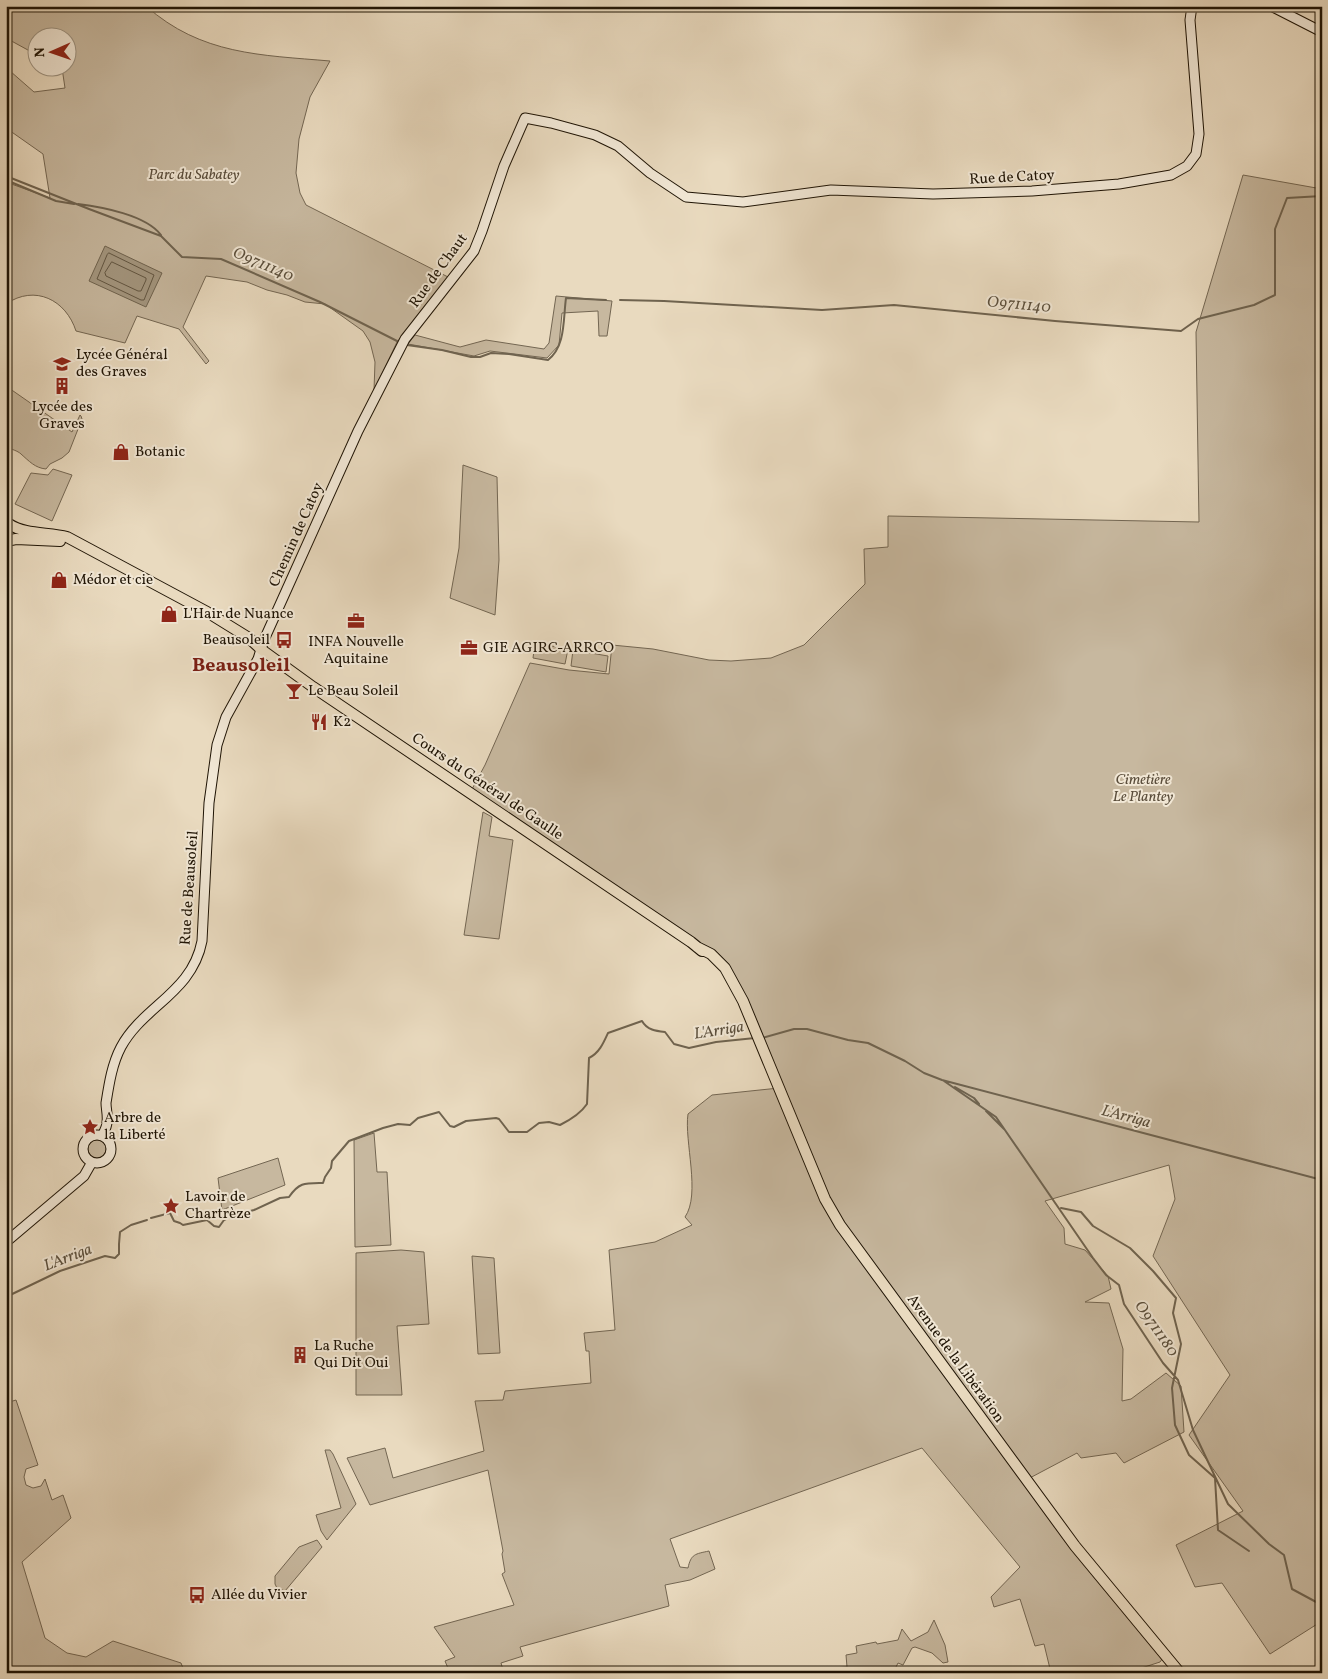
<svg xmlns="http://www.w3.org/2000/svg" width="1328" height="1679" font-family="Vollkorn,serif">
	<rect width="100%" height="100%" fill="#e9dabf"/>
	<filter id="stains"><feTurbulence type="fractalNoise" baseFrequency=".004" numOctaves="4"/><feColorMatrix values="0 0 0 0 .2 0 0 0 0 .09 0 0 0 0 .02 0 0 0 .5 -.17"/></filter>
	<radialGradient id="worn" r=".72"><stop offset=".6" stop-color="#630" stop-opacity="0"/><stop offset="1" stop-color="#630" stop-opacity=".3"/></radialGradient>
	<!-- green -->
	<path fill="#c7b89f" stroke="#736652" d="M6,6H146C201,55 261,55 330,61L310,97L299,139L296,173L300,193L306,205L450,278L397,342L369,401L374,390L375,362L370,342L363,331L325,304L305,302L287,295L267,290L247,282L206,276L183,327L209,361L206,364L179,329L137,316L125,343L76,331C66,300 35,284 6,304V182L50,198L43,154L6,128V71H10L34,92L65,88L62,68H68V38H38L37,55L6,38Z
		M1243,175L1322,189V1621L1270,1654L1222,1583L1195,1587L1176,1545L1243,1511L1189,1435L1230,1375L1153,1256L1175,1199L1169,1165L1045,1201L1064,1228L1065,1244L1085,1250L1108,1276L1111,1289L1085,1302L1109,1303L1123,1349L1122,1401L1131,1399L1166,1373L1181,1386L1184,1432L1124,1463L1116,1453L1081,1458L1077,1453L1026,1480L1165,1655L1160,1662L1126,1673H1051L1044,1644L1035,1646L1020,1599L994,1607L991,1597L1020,1567L922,1448L670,1539L680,1567L688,1568C691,1554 695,1554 709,1551L715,1569L690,1580L665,1585L669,1606L520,1647L523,1656L501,1663L504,1673H450L445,1661L455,1657L434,1627L514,1605L502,1574L505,1572L502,1554L503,1551L488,1470L370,1505L347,1458L385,1448L393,1478L484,1451L475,1401L503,1400L505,1391L591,1383L589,1351H586L584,1333L615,1330L609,1250L655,1242L692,1225L685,1217C701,1194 684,1141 688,1114L712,1095L779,1088L730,970L471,791L485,765L530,663L569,670L609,674L612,645L653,649L709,660L731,661L771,658L804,645L865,584L864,549L888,547V516L1199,522L1196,332Z
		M556,296L612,301L607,336H599L598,311L562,313L559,345L547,358L490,351L474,356L408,344L415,335L460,347L486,340L544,349L549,343Z
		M6,386L72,432L80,415L81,416L82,419L69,452L62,458L50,464L46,469C35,468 29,461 21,454C18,451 11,449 6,447Z
		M463,465L497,477L499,560L495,615L450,598L459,548Z
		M53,469L72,475L52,521L15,504L31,473L48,475Z
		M535,643L568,649L565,664L533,658Z
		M573,650L608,656L606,672L571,666Z
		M483,812L492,817L489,836L513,840L499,939L464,935Z
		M374,1133L377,1172H387L391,1245L355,1247L354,1140Z
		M88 1149a9 9 0 1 1 18 0a9 9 0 1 1-18 0Z
		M278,1158L285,1185L222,1210L218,1178Z
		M401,1250L424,1252L429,1324L397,1326L402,1395H356V1253Z
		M472,1256L494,1258L500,1353L478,1354Z
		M16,1400L38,1465L26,1469L24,1477L26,1485L33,1488L41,1486L45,1479L52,1500L63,1495L71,1518L22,1562L45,1638L67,1653L86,1657L113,1641L181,1663L185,1673H6V1403Z
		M325,1450H330L333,1454L356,1504L327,1540L321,1531L316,1515L341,1508Z
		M317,1540L322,1547L285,1591L277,1588L275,1584V1576L299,1547Z
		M934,1620L945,1645L948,1662L943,1663L932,1653L915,1647L912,1648L903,1665L898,1663L893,1673H789V1671L847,1667L846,1655L857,1653L856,1646L876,1642L877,1644L898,1640L902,1629L911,1641L928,1632Z"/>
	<!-- water -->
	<path fill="#a49780" stroke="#6f634f" d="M105,246L162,273L146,307L89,281Z"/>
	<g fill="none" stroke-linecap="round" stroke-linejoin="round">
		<!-- shore -->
		<path stroke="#625642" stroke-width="1" d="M109,253L154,275L144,300H141L97,279L107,255Z
			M112,262L146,278V280L141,291H138L106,276L105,273Z"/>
		<!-- stream -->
		<path stroke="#6f634f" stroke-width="2" d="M6,176L89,209L161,236L182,257L221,259L320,302L399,342
			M6,180L56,201L74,204
			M78,204C102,207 146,215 161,235
			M620,300L664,301L822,310L894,305L1055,321L1181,331L1198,319L1254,305L1275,295V229L1287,198L1322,196
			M407,345L442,350L471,357H480L491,353L509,354L548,360C566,346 563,319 566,298L606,300
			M762,1038L794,1029H807L848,1040L868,1043L905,1061L924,1073L942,1080L1322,1180
			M944,1081L996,1117L1093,1258L1106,1275L1119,1285L1124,1304L1163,1363L1178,1380L1193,1430L1228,1504L1269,1544L1284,1555L1292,1589L1318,1603L1322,1601
			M955,1087L974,1098L979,1104
			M986,1111L1004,1129
			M1061,1208L1081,1212L1093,1226L1130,1248L1153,1271L1176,1298L1173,1313L1181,1344L1172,1388L1175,1425L1189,1455L1215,1478L1218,1530L1249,1551
			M151,1218L170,1213L174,1221L180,1223L183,1225L207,1220L214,1226L219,1227L224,1220L232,1216L254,1210L280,1198L289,1197C299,1182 305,1183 323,1183L325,1177L331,1168L332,1161L349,1141L383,1128L398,1124L410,1125L418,1118L439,1112L450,1126L454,1127L466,1121L496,1118L499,1119L509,1132H527L539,1123L549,1122L560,1125C570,1120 581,1113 587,1104L589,1058C599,1053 603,1044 608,1033L642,1021C647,1030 656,1031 665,1032L674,1044L689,1048L716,1042L755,1038
			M6,1297L60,1271L105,1256L115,1258L119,1254V1244L120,1232L131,1225L147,1220"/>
		<!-- secondary casing -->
		<g stroke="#1f1405" stroke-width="11">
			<path id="secondary" d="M1271,6L1322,32
				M83 1149a14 14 0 1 1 28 0a14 14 0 1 1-28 0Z
				M102,1136C104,1132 107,1127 107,1122C108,1115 106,1109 106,1103C109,1084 112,1064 121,1047C143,1006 192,993 202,941L209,803L217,745L226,717L258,659L264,640L358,431L405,339L474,251L482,231L504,166L525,118L551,123L595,135L618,146L650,173L686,197L743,202L831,190L933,194L1032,191L1119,184L1171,175L1187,166L1196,154L1199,134L1190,20L1192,6
				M6,1242L84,1176L92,1162"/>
		</g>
		<!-- primary casing -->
		<g stroke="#1f1405" stroke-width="12">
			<path id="primary" d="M9,524C25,535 49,532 67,537L207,612L249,638L262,650L313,687L691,942L702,951
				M6,541L16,539L60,541
				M697,947L711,954L725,968L743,1001L825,1199L840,1225L1075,1546L1180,1673"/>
		</g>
		<!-- secondary -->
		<use href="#secondary" stroke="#f1e7d5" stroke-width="9"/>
		<!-- primary -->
		<use href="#primary" stroke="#e9dabf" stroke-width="10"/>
	</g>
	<!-- icons -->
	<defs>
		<g id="school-bare" transform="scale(1.35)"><path d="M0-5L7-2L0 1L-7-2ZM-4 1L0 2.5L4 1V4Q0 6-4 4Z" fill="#8f2418" stroke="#f1e7d5" stroke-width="2.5" paint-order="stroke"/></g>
		<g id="building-bare" transform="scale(1.35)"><path d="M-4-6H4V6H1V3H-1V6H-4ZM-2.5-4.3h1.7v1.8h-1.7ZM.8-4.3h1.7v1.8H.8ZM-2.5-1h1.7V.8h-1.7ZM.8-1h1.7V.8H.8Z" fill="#8f2418" stroke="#f1e7d5" stroke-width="2.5" paint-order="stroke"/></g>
		<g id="shop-bare" transform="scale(1.35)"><path d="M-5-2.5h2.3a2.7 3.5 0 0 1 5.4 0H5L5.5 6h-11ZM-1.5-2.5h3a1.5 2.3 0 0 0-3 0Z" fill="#8f2418" stroke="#f1e7d5" stroke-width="2.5" paint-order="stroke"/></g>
		<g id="office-bare" transform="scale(1.35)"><path d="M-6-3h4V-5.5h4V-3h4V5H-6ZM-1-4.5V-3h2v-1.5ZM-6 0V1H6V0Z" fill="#8f2418" stroke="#f1e7d5" stroke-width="2.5" paint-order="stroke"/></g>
		<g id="bus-bare" transform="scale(1.35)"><path d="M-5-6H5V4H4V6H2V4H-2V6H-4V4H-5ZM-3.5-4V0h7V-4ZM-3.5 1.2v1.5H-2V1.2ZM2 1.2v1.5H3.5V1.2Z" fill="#8f2418" stroke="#f1e7d5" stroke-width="2.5" paint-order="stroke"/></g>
		<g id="bar-bare" transform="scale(1.35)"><path d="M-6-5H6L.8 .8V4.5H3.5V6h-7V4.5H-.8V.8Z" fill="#8f2418" stroke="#f1e7d5" stroke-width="2.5" paint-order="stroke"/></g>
		<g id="restaurant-bare" transform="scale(1.35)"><path d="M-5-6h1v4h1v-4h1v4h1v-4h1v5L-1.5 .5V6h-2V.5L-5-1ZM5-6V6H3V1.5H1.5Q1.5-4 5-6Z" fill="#8f2418" stroke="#f1e7d5" stroke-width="2.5" paint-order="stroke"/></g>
		<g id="sight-bare" transform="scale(1.35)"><path d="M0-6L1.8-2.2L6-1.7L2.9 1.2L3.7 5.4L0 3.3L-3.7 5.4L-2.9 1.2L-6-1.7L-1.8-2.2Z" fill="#8f2418" stroke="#f1e7d5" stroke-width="2.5" paint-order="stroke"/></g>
	</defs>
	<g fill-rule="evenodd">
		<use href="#school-bare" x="62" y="364"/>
		<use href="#building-bare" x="62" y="386"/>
		<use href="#shop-bare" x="121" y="452"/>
		<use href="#shop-bare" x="59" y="580"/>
		<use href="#shop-bare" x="169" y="614"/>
		<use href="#office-bare" x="356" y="621"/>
		<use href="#bus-bare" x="284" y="640"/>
		<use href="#office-bare" x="469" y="648"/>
		<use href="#bar-bare" x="294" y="691"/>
		<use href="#restaurant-bare" x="319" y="722"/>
		<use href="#sight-bare" x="90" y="1127"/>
		<use href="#sight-bare" x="171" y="1206"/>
		<use href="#building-bare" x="300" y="1355"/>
		<use href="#bus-bare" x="197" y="1595"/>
	</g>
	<g text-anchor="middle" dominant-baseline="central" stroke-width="4" stroke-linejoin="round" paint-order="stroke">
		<!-- park labels -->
		<g font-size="15" font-style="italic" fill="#5a4d3b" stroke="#f1e7d5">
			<text x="194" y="175">Parc du Sabatey</text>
			<text x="1143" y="780">Cimetière<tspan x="1143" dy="17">Le Plantey</tspan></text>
		</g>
		<!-- street labels -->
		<g font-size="15" fill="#1f1405" stroke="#f1e7d5">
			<text transform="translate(1012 178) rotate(-3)">Rue de Catoy</text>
			<text transform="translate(439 271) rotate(-54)">Rue de Chaut</text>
			<text transform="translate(297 535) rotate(-66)">Chemin de Catoy</text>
			<text transform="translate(487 787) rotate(34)">Cours du Général de Gaulle</text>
			<text transform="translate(190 888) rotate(-86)">Rue de Beausoleil</text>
			<text transform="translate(955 1359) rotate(54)">Avenue de la Libération</text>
		</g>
		<!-- poi labels -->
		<g font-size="15" fill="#1f1405" stroke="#f1e7d5" text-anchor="start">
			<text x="76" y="355">Lycée Général<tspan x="76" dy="17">des Graves</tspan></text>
			<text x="62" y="407" text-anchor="middle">Lycée des<tspan x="62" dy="17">Graves</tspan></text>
			<text x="135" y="452">Botanic</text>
			<text x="73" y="580">Médor et cie</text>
			<text x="183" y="614">L'Hair de Nuance</text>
			<text x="270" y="640" text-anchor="end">Beausoleil</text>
			<text x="356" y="642" text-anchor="middle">INFA Nouvelle<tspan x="356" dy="17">Aquitaine</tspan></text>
			<text x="483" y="648">GIE AGIRC-ARRCO</text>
			<text x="308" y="691">Le Beau Soleil</text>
			<text x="333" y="722">K2</text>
			<text x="104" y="1118">Arbre de<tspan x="104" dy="17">la Liberté</tspan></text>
			<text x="185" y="1197">Lavoir de<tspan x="185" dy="17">Chartrèze</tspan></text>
			<text x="314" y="1346">La Ruche<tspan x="314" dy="17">Qui Dit Oui</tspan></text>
			<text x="211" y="1595">Allée du Vivier</text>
		</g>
		<!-- water labels -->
		<g font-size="16" font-style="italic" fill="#5b4f3c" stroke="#f1e7d5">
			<text transform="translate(263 265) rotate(23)">O9711140</text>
			<text transform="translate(1019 305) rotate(5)">O9711140</text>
			<text transform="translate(719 1031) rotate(-9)">L'Arriga</text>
			<text transform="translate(1126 1117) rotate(15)">L'Arriga</text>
			<text transform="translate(68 1258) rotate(-21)">L'Arriga</text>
			<text transform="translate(1156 1329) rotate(55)">O9711180</text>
		</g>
		<!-- district labels -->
		<g font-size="20" font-weight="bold" fill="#7a1f14" stroke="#f1e7d5">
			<text x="241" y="666">Beausoleil</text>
		</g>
	</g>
	<!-- margin -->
	<rect width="1328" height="1679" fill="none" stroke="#e9dabf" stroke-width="25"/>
	<rect x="8" y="8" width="1313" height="1664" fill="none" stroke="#1f1405" stroke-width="2.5"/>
	<rect x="12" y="12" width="1303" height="1654" fill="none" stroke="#1f1405"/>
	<!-- north arrow -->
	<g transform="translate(52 52) rotate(268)"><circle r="24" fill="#f1e7d5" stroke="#9d9382"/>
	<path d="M0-4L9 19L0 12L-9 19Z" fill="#8f2418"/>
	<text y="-8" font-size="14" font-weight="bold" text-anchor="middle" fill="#1f1405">N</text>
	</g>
	<rect width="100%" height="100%" filter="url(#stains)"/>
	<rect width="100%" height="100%" fill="url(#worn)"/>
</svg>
